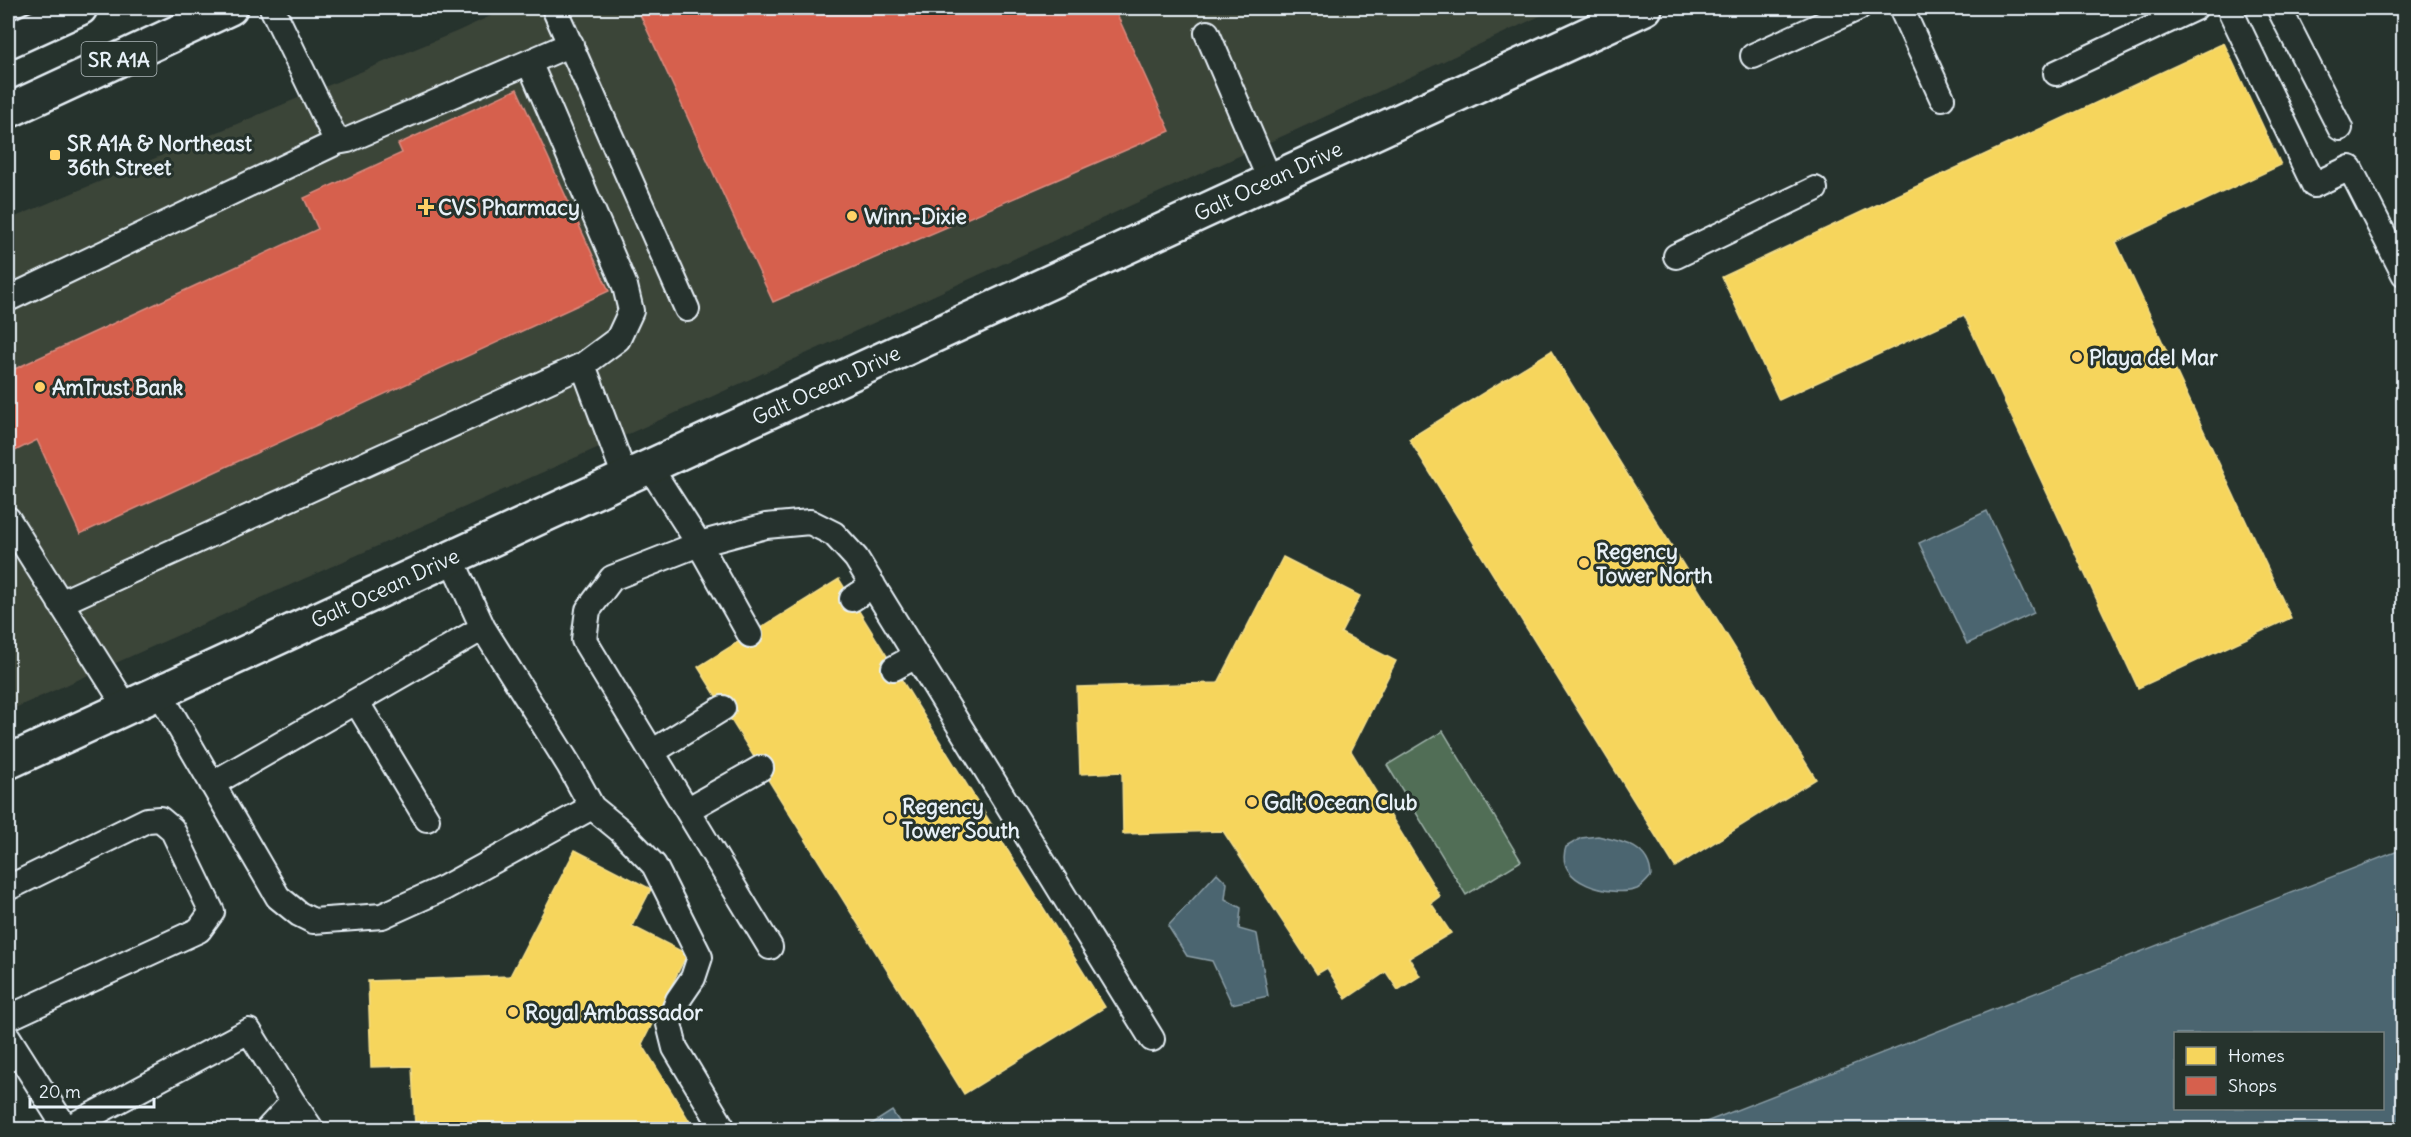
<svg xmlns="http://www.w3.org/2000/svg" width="2411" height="1137" font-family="Delius,sans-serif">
	<rect width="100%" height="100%" fill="#26332d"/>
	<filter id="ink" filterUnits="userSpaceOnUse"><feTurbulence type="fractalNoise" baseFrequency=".0167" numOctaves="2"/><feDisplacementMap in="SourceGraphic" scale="12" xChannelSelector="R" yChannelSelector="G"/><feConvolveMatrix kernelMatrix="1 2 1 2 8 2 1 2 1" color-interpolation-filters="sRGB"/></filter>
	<g filter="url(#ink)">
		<!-- built -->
		<path fill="#3b4439" d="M508,8H1557L1320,119L700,402L8,711V220L458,31Z"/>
		<!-- green -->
		<path fill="#516e56" stroke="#9cb0a7" stroke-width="1.5" d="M1443,731L1521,861L1466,895L1387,765Z"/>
		<!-- water -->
		<path fill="#4b6570" stroke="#8a9da6" stroke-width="1.5" fill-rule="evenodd" d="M1987,511L2034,613L1967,644L1919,543Z
			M1598,836C1622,841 1650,846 1651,876C1647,881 1643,886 1637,889C1612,898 1553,883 1566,847L1581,838Z
			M2403,849V1129H1688ZM2176,1034H2382V1108H2176Z
			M1217,873L1227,883L1225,899L1241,908L1239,929L1257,934L1268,996L1232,1004L1212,961L1187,956L1168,926Z
			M892,1111L904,1129H864Z"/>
		<!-- homes -->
		<path fill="#f6d55c" stroke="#f2dd8b" stroke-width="1.5" d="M2224,43L2281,165L2116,242L2291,618L2138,688L1964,315L1779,400L1722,277Z
			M1551,351L1816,779L1675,867L1409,439Z
			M1283,557L1360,596L1341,633L1396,661L1351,751L1440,896L1431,903L1451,933L1409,958L1420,976L1398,990L1386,972L1346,999L1327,968L1317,974L1223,831L1123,834L1122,772L1080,774L1077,687L1218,683Z
			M839,579L1105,1007L964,1094L698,667Z
			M575,850L651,889L632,926L687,954L642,1044L695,1130H518L515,1124L415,1127L412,1066L371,1067L368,981L510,976Z"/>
		<!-- shops -->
		<path fill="#d6604d" stroke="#db8c80" stroke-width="1.5" d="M637,8H1114L1170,131L773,302Z
			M517,89L609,291L80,534L37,440L15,451L8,433V372L318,229L304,198L402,153L398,144Z"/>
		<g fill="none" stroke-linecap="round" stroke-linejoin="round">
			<!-- service casing -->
			<g stroke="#e8f1f8" stroke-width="28">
				<path id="service" d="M554,8L687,309
					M1901,8L1942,98
					M2229,8L2314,185L2350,168L2404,274
					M2279,8L2340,128
					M1207,33L1270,180
					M1753,56L1858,8
					M529,62L625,286L631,311L618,339L583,365
					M2056,73L2195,8
					M337,142L348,140L571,44
					M1676,256L1815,189
					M8,299L337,142L272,8
					M649,466L699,544L750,635
					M8,519L126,707
					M852,599L873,585
					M60,603L583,365L625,477
					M894,668L916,656
					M159,692L278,897L299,914L313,921L382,916L444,888L592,807L569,765L483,628L451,558
					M356,701L427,819
					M652,752L723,708
					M212,784L483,628
					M592,807L620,830L654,865L700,957L693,978L678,1000L669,1024L675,1048L724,1130
					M687,810L761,768
					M8,888L147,820L160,819L172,829L212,912L199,930L8,1018
					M770,947L584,640L588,610L612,578L699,544L766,526L810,522L834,534L856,558L1152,1039
					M8,1037L67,1130
					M64,1130L249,1031L293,1102
					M267,1130L293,1102L312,1130"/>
			</g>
			<!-- minor casing -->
			<g stroke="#e8f1f8" stroke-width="38">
				<path id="minor" d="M8,762L1645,8"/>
			</g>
			<!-- primary casing -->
			<g stroke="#e8f1f8" stroke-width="38">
				<path id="primary" d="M8,41L80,8
					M8,111L230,8"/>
			</g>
			<!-- service -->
			<use href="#service" stroke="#26332d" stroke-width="24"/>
			<!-- minor -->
			<use href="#minor" stroke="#26332d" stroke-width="33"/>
			<!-- primary -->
			<use href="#primary" stroke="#26332d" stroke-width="33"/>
		</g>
	</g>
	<!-- markers -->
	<g fill="#ffd166" stroke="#26332d" stroke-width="2">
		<rect x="49" y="149" width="12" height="12" rx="3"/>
		<path d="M423 198h6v6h6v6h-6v6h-6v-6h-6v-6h6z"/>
		<circle cx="852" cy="216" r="6"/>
		<circle cx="2077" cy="357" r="6"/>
		<circle cx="40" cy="387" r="6"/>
		<circle cx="1584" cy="563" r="6"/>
		<circle cx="1252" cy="802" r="6"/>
		<circle cx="890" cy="818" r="6"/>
		<circle cx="513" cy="1012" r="6"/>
	</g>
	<g text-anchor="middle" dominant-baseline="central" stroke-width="6" stroke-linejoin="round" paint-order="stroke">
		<!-- shield labels -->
		<rect fill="#26332d" stroke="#aeb8bb" stroke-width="1.5" x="81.5" y="42" width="75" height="34" rx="4.5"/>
		<g font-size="20" font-weight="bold" fill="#e8f1f8">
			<text x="119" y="59">SR A1A</text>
		</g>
		<!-- poi labels -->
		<g font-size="21" font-weight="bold" fill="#e8f1f8" stroke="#26332d" text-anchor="start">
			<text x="67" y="143">SR A1A &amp; Northeast<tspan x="67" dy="24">36th Street</tspan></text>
			<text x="438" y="207">CVS Pharmacy</text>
			<text x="864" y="216">Winn-Dixie</text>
			<text x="2089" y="357">Playa del Mar</text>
			<text x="52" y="387">AmTrust Bank</text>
			<text x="1596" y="551">Regency<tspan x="1596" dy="24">Tower North</tspan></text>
			<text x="1264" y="802">Galt Ocean Club</text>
			<text x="902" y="806">Regency<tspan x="902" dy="24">Tower South</tspan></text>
			<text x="525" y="1012">Royal Ambassador</text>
		</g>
		<!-- street labels -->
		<g font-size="21" fill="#e8f1f8" stroke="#26332d">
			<text transform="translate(1268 181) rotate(-25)">Galt Ocean Drive</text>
			<text transform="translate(826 385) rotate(-25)">Galt Ocean Drive</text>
			<text transform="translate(385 588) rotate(-25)">Galt Ocean Drive</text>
		</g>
	</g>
	<!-- margin -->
	<rect width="2411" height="1137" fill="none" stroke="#26332d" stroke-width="30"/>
	<rect x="15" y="15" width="2381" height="1107" fill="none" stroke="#e8f1f8" stroke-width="2" filter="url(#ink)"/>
	<!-- legend -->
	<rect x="2174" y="1032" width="210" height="78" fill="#26332d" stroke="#747f7e" stroke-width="1.5"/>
	<rect x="2186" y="1047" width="30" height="18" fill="#f6d55c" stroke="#747f7e" stroke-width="1.5"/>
	<text x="2228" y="1062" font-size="18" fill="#e8f1f8">Homes</text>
	<rect x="2186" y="1077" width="30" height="18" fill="#d6604d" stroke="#747f7e" stroke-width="1.5"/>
	<text x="2228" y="1092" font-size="18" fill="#e8f1f8">Shops</text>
	<!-- scale -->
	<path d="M30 1098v9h124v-9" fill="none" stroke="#e8f1f8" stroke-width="3"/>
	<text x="39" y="1098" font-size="18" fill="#e8f1f8" stroke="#26332d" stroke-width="4.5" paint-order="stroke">20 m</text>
</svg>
